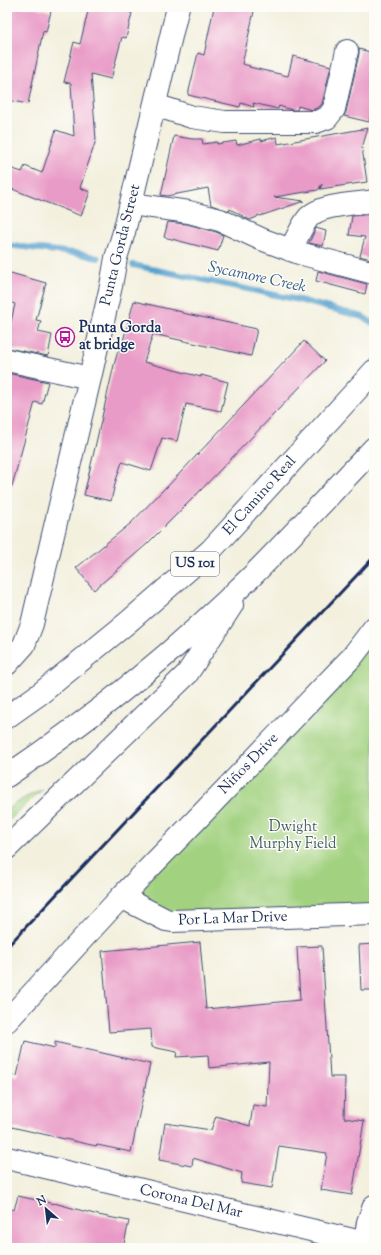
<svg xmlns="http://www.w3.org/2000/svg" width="381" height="1255" font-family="'Sorts Mill Goudy',serif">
	<rect width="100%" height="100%" fill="#fdfcf7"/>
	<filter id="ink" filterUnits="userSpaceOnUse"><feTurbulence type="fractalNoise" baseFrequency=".025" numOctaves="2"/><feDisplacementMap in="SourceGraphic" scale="8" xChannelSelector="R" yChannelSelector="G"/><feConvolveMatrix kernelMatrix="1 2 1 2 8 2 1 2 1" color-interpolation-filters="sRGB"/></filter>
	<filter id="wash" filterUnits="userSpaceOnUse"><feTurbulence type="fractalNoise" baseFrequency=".012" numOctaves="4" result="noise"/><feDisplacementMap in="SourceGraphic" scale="16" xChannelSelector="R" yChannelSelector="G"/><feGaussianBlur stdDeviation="0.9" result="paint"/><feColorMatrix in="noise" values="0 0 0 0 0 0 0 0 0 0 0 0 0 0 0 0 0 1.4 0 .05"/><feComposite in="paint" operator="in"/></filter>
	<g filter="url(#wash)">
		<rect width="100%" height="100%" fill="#f3f0de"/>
		<!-- green -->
		<path fill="#a2d180" stroke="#5e806f" d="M374,636V914L172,921L121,897Z
			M43,789L7,822V809L26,797Z"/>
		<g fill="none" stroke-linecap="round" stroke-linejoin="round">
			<!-- stream -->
			<path stroke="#56a2ce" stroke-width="6" d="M7,245L81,254L98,258
				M133,265L299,300L363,317L374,324"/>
		</g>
		<g id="blocks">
			<!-- building -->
			<path fill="#e99bc7" d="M7,7H33L51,11L46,32L43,31L28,104L7,100Z
				M89,7H109L132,13L126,38L122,37L111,79L91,74L96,140L80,188L90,192L81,216L7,187V167L22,172L25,166L42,173L56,130L74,136L71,83L64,82L74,42L80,44Z
				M214,7H255L242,64L250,66L249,67L288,76L293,56L331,66L322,104L319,107L312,110L298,106L297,110H292L279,106L278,109L253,103L254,107L241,103L240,107L188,95L198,53L204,55Z
				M359,49L374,53V101L369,122L344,116L346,112L359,54Z
				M368,128L362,148L367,182L320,189L322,184L318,190L274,197L304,201L260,216L258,215L257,217L250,220L230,209L229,211L211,205L208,188L167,196L161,195L174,136L192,139H202L203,144L217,142V144L236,141L237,145L261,139V141L277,137L278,144Z
				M374,214V260L360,256L365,237L349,235L352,216Z
				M168,222L187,224L216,232L223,235L218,251L164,237Z
				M316,228L326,231L323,246L309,243Z
				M318,271L367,284L365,294L316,281Z
				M7,272L46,283L36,320L41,321L38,332L52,335L48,356L7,348V339L15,304L7,301Z
				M134,301L182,312V313L257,329L251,356L153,334L144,362L201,377V375L228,382L221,411L186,404L177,441L162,438L151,471L122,462L116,480L111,501L84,495L114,365L118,351L120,352Z
				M304,341L325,361L198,493L147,544L94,590L76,568L131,523L166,487V488Z
				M7,373L48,382L42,404L35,402L12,486H7Z
				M200,942L206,1009L300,1000L297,947L322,946L330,1077H345L344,1118L364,1121L352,1195L321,1190L327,1153L279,1146L272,1188L241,1183L242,1173L193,1158L192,1166L159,1160L165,1123L211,1130L216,1116L250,1126L253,1105L267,1107L269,1062L209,1068L208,1055L176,1057L177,1052L152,1047L151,1029L109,1032L102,951Z
				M374,944V990H361L359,945Z
				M25,1041L55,1048V1042L150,1064L131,1152L97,1145L96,1146L7,1126V1074L17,1076Z
				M18,1196L54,1204V1203L98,1215L129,1221L123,1248H7V1208L14,1210Z"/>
		</g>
	</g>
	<g filter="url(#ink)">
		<use href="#blocks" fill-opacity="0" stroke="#3b4c71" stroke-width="1"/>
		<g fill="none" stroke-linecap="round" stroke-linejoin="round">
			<!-- minor casing -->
			<g stroke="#3b4c71" stroke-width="24">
				<path id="minor" d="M155,105L192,117L225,122H316L327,118L334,109L347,51
					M131,204L189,212L220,220L261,239L299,253L374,273
					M290,250C296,240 302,225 309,217C322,204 356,204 374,201
					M7,360L90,378
					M7,664L24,645L32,624L90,378L111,286L116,258L124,232L178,7
					M121,897L166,920L172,921L374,914
					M7,1021L121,897L200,816L352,657L374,628
					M7,1158L374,1245
					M365,1243L368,1222L374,1206"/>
			</g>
			<!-- highway casing -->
			<g stroke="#3b4c71" stroke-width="24">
				<path id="highway" d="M7,717L41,693L127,623L211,550L374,371
					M7,776C94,717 178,649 253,575C294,534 334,490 374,448
					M7,848L187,674L232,605"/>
			</g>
			<!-- minor -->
			<use href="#minor" stroke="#fff" stroke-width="22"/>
			<!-- highway -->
			<use href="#highway" stroke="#fff" stroke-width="22"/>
			<!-- rail -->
			<path stroke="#1b2f5e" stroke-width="3" d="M7,947L374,557"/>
		</g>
	</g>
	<!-- icons -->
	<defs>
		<g id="bus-ring" transform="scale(1)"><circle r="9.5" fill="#fdfcf7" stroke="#b5179e" stroke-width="1.5"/><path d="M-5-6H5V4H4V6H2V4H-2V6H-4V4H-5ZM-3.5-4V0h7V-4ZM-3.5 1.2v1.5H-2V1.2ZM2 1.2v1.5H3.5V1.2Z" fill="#b5179e"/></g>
	</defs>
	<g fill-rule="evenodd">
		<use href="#bus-ring" x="65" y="337"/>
	</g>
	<g text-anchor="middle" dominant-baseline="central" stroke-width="3" stroke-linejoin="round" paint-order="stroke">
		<!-- shield labels -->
		<rect fill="#fdfcf7" stroke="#5f6c8c" stroke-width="1" x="171" y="552" width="48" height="24" rx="3"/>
		<g font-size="14" font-weight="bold" fill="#1b2f5e">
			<text x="195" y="564">US 101</text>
		</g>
		<!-- street labels -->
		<g font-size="15" fill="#1b2f5e" stroke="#fdfcf7">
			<text transform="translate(121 245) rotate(-76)">Punta Gorda Street</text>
			<text transform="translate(260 496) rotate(-48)">El Camino Real</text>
			<text transform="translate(249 764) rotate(-46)">Niños Drive</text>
			<text transform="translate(233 919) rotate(-2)">Por La Mar Drive</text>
			<text transform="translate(191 1202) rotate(13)">Corona Del Mar</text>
		</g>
		<!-- poi labels -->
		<g font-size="15" font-weight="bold" fill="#1b2f5e" stroke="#fdfcf7" text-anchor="start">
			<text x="79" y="328">Punta Gorda<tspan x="79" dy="17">at bridge</tspan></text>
		</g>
		<!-- park labels -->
		<g font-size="15" fill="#446068" stroke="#fdfcf7">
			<text x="293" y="827">Dwight<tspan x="293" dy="17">Murphy Field</tspan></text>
		</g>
		<!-- water labels -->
		<g font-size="16" font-style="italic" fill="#335d8b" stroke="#fdfcf7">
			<text transform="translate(257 278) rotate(12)">Sycamore Creek</text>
		</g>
	</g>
	<!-- margin -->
	<rect width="381" height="1255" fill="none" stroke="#fdfcf7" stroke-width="24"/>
	<!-- north arrow -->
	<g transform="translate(46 1209) rotate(332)" stroke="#fdfcf7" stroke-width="3" paint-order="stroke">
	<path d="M0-3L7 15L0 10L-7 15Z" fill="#1b2f5e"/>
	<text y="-6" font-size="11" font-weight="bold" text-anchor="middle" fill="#1b2f5e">N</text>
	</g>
</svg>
